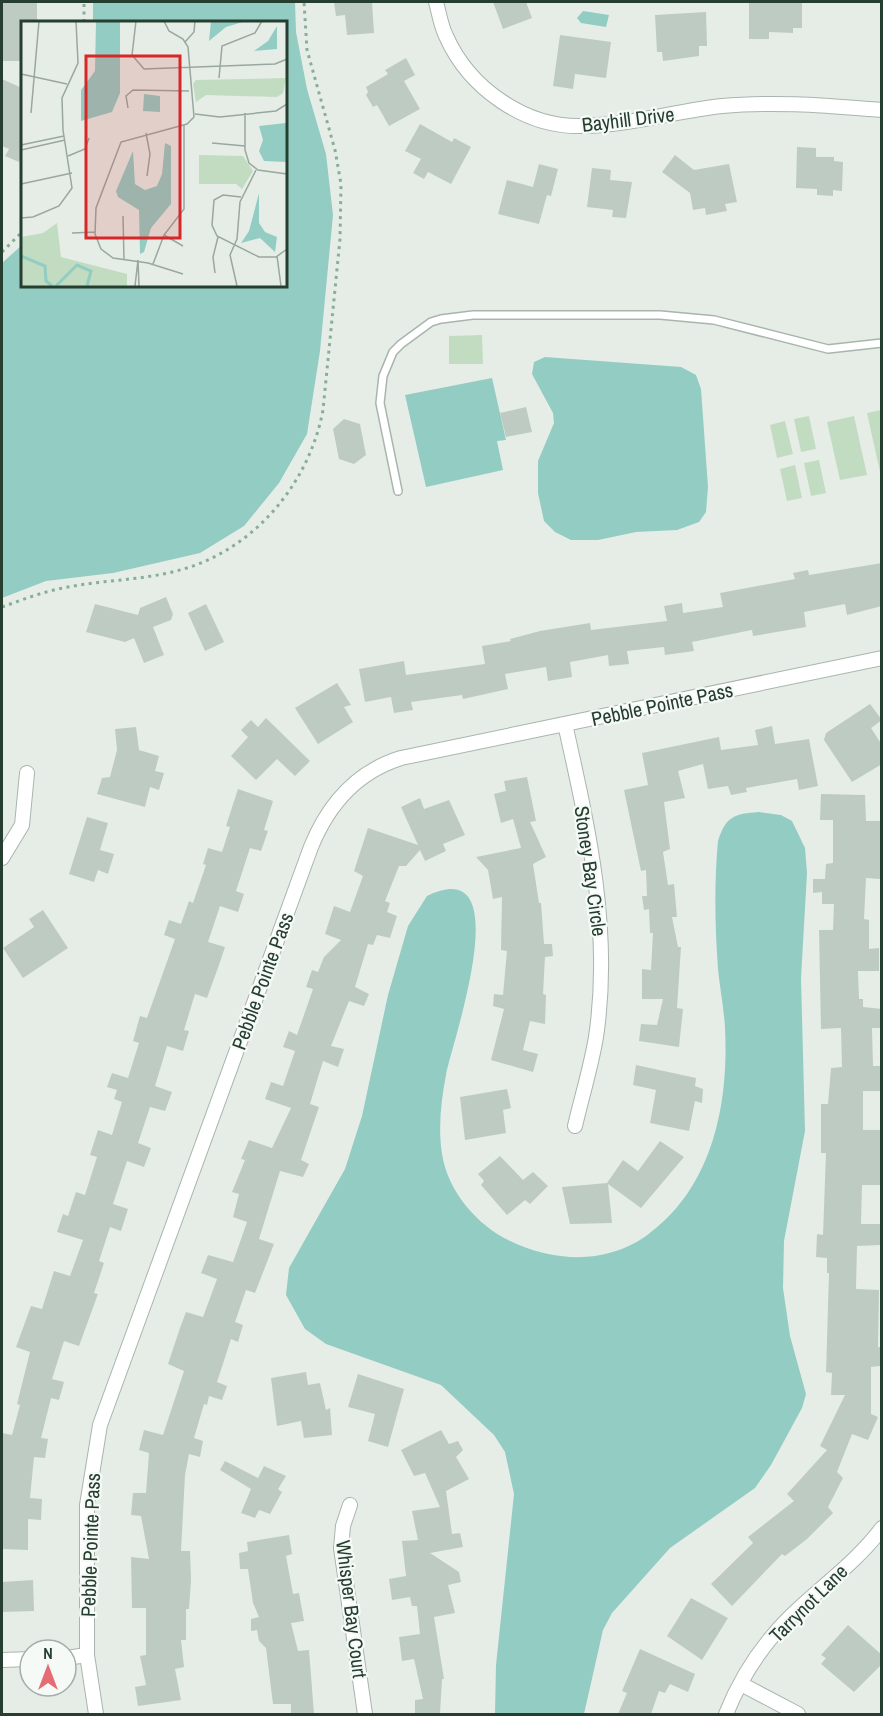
<svg xmlns="http://www.w3.org/2000/svg" width="883" height="1716" font-family="'Archivo Narrow',sans-serif">
	<rect width="100%" height="100%" fill="#e6ede7"/>
	<!-- green -->
	<path fill="#c2dcc1" d="M482,335L483,364H449V336Z
		M881,410L882,471L880,472L867,413Z
		M809,416L816,449L801,452L794,419Z
		M854,416L867,475L840,480L827,422Z
		M785,421L793,454L777,458L770,425Z
		M819,460L826,493L811,496L804,463Z
		M795,465L802,498L787,501L780,469Z"/>
	<!-- water -->
	<path fill="#93ccc3" d="M93,2H295L296,32L307,89L326,154L333,215L320,351L307,434L279,483L244,526L200,553L113,573L46,581L2,598V263L22,245V285H285V22H93Z
		M583,11L609,15L606,27L581,23L577,18Z
		M545,357L681,367L696,375L701,389L708,487L706,512L699,522L677,530L636,532L598,540H571L555,532L544,521L538,493V461L554,423L553,413L532,374L534,362Z
		M492,378L506,440L497,441L503,470L426,487L405,395Z
		M759,812L781,815L792,821L805,848L807,873L801,978L805,1131L784,1241L783,1288L790,1336L806,1394L802,1408L771,1465L755,1488L670,1548L612,1613L603,1630L584,1714H495L496,1665L514,1494L505,1452L494,1435L441,1385L326,1344L305,1329L286,1295L289,1268L345,1169L362,1116L388,995L408,926L427,896C521,850 451,1045 446,1075C441,1101 438,1128 442,1154C448,1194 482,1231 519,1245C561,1262 607,1263 646,1236C712,1189 729,1106 725,1028C724,1009 720,989 718,969C715,927 714,883 718,841C726,816 734,814 759,812Z"/>
	<!-- building -->
	<path fill="#becbc2" d="M2,2H37V22H22V61H2Z
		M334,2H372L374,33L347,35L345,15L336,16Z
		M493,2H526L532,18L503,29Z
		M749,2H802V28H793V33L769,32V39H749Z
		M706,12L707,46H699V56L663,61L662,52H657L655,15Z
		M560,35L611,42L606,78L575,74L573,89L553,86Z
		M406,58L415,75L404,81L420,109L389,126L377,105L373,107L366,95L368,92L366,87L388,74L385,70Z
		M2,79L22,88V155L19,162L5,156L9,149L2,146Z
		M420,124L452,142L454,138L471,147L451,184L428,172L424,179L413,173L421,159L405,151Z
		M797,147L816,148V157H834V161L843,162L842,191L833,190V196L817,195V189L796,188Z
		M675,155L694,170L729,164L737,202L725,204L727,211L706,215L705,208L693,210L690,193L662,172Z
		M539,164L558,169L551,196L547,195L539,224L498,214L507,180L533,187Z
		M592,168L611,170L610,180L632,182L626,218L612,217L613,210L587,207Z
		M526,407L532,432L506,437L500,413Z
		M344,419L360,424L366,455L354,464L339,459L333,429Z
		M882,563V606L847,615L845,604L804,612L806,627L753,636L752,630L692,642L694,651L665,655L664,647L627,651L629,664L609,666L608,655L570,662L572,677L548,681L546,667L505,674L508,689L463,699L462,695L411,702L413,710L394,713L391,697L365,702L359,669L404,661L406,675L485,664L482,646L511,641L510,639L540,631L590,623L591,630L667,621L664,606L682,603L683,613L723,607L720,593L795,579L793,573L808,570L809,575Z
		M166,597L173,614L171,620L153,627L164,655L144,663L134,638L125,642L86,632L95,604L138,615L140,608Z
		M206,604L224,642L205,651L188,613Z
		M337,683L351,705L344,707L353,722L318,744L295,708Z
		M870,704L882,720L871,728L882,745V764L852,782L824,740L826,733Z
		M266,718L310,761L295,776L277,759L256,780L231,756L248,737L241,730L251,720L258,727Z
		M772,726L775,744L809,739L818,786L799,790L797,779L746,788L747,792L731,795L728,786L708,789L703,764L678,771L685,798L664,802L670,849L663,852L668,885L674,884L677,917H672L678,947H681L677,1008L683,1009L679,1047L639,1041L641,1024L657,1025L663,999H642V969L651,970L653,933H650L649,909L644,910L642,896H647L646,870L641,871L624,790L648,785L642,753L719,737L721,750L758,745L755,730Z
		M136,727L139,750L159,756L155,771L164,773L159,790L150,787L145,807L97,794L102,778L110,777L117,750L115,729Z
		M527,777L536,821L530,822L546,857L533,864L539,903H541L544,944H552L553,956L545,957L543,994L546,995L545,1024L530,1021L523,1050L538,1054L533,1072L491,1060L504,1009L493,1006L494,994L503,995L507,951L501,950L502,897L493,899L488,870L476,857L521,848L513,819L501,823L494,794L506,791L504,781Z
		M238,789L273,801L264,830L268,831L261,851L250,848L236,891L244,894L238,912L220,906L208,942L225,947L219,965L207,998L195,994L184,1030L189,1031L183,1051L167,1046L155,1086L172,1092L165,1111L150,1107L138,1143L151,1148L144,1167L127,1161L113,1204L128,1209L121,1231L110,1227L99,1261L104,1263L94,1293L98,1294L79,1346L64,1341L52,1379L64,1382L59,1400L51,1398L41,1438L48,1439L45,1458L34,1457L30,1498L42,1499L41,1520L28,1519V1550L2,1549V1433L12,1435L20,1405L17,1404L30,1352L16,1347L31,1306L42,1309L54,1271L70,1276L83,1240L57,1232L63,1214L68,1216L76,1192L85,1195L97,1157L90,1155L98,1130L112,1135L122,1102L114,1099L117,1090L107,1087L112,1073L128,1078L139,1043L133,1041L140,1016L147,1018L175,939L164,935L169,920L181,924L189,901L193,903L206,865L203,864L208,848L222,852L230,827L226,826Z
		M821,794L865,795L866,821H881L880,879L866,878L864,919L869,920V949L879,948V971H858L859,999H863V1007L882,1009V1028H872L873,1066H880L881,1091H863V1130H881V1185H862L861,1224H880V1245L857,1246L856,1289L879,1290L878,1347H880V1366L871,1367V1414L878,1417L868,1440L852,1434L837,1472L843,1478L828,1507L833,1513L807,1539L785,1556L782,1554L732,1606L711,1584L753,1543L748,1537L794,1501L787,1494L827,1450L820,1446L845,1395H831L832,1373L826,1372L829,1273H827V1258L816,1257L817,1234L823,1235L826,1153H821V1104H828L831,1068L842,1067L841,1028L821,1029L819,930H833L834,904H822V892L813,893V879H825L826,864L833,863V820H820Z
		M420,798L424,809L449,800L465,835L443,844L446,851L425,861L420,850L406,866H399L385,901L390,903L387,912L397,916L390,938L377,935L373,945L368,944L355,987L369,994L364,1006L349,1001L331,1046L344,1049L338,1067L323,1061L310,1104L319,1107L301,1160L309,1164L303,1177L280,1171L259,1239L274,1244L255,1293L246,1290L235,1322L243,1325L238,1342L231,1339L217,1382L227,1386L222,1400L209,1396L207,1405L204,1404L194,1438L203,1441L200,1457L189,1454L185,1475L181,1551H190L191,1580L189,1609H186V1640H181L184,1667L175,1669L181,1700L138,1706L135,1687L146,1685L140,1656L146,1655V1608H132L131,1557L149,1559L141,1516L131,1515L133,1493H146L149,1453L139,1450L144,1430L163,1435L184,1371L168,1364L180,1328L186,1312L203,1317L217,1279L201,1273L208,1255L233,1262L247,1222L233,1217L239,1194L232,1192L245,1160L241,1159L249,1140L272,1148L291,1108L265,1099L271,1082L283,1086L295,1051L283,1047L289,1031L297,1035L313,989L306,987L312,970L318,972L324,957L341,940L325,934L334,906L350,912L363,876L354,871L368,828L418,845L401,807Z
		M87,817L108,823L100,850L114,854L108,874L98,870L94,882L69,874Z
		M43,910L68,948L23,978L3,948L34,927L29,919Z
		M636,1065L696,1078L695,1086L703,1089L702,1103L695,1101L689,1131L650,1123L656,1090L633,1085Z
		M507,1089L511,1108L503,1110L506,1133L465,1140L460,1097Z
		M660,1141L684,1157L641,1208L608,1184L612,1223L570,1224L562,1187L607,1183L623,1160L638,1171Z
		M500,1156L523,1180L533,1172L548,1186L530,1204L525,1200L507,1215L481,1185L484,1181L478,1174Z
		M306,1372L308,1385L320,1383L326,1410L330,1408L332,1435L304,1438L301,1421L277,1426L271,1378Z
		M358,1374L404,1389L388,1447L368,1441L375,1414L348,1407Z
		M441,1430L449,1444L458,1441L463,1450L456,1457L469,1479L446,1491L452,1534L460,1533L463,1547L430,1553L459,1572L461,1582L448,1585L455,1613L434,1617L444,1679H442L440,1714H415V1700L423,1699L414,1659L402,1661L399,1637L420,1634L417,1606H412L410,1597L392,1600L389,1579L406,1576L402,1541L418,1540L412,1511L440,1507L425,1473L414,1476L401,1450Z
		M225,1461L258,1478L264,1466L286,1476L278,1489L282,1492L270,1514L259,1510L255,1518L241,1513L251,1489L220,1470Z
		M289,1535L292,1554L286,1556L293,1594L299,1593L304,1621L291,1623L298,1651L309,1650L314,1714H291V1704H273L266,1648L259,1641L257,1630L251,1631V1619L259,1617L253,1603L248,1569H240L239,1553L248,1551L247,1542Z
		M33,1580L34,1611L2,1612V1582Z
		M691,1598L728,1618L702,1660L667,1636Z
		M848,1625L882,1655V1664L854,1692L821,1664L826,1658L821,1655Z
		M640,1649L695,1674L688,1692L670,1684L665,1693L659,1691L651,1714H618L627,1693L622,1691Z"/>
	<g fill="none" stroke-linecap="round" stroke-linejoin="round">
		<!-- lane casing -->
		<g stroke="#a9b5ac" stroke-width="10">
			<path id="lane" d="M398,491L380,403L383,376L393,352L401,344L431,322L441,319L473,315H660L714,320L828,349L882,343"/>
		</g>
		<!-- street casing -->
		<g stroke="#a9b5ac" stroke-width="16">
			<path id="street" d="M436,2C439,13 441,26 446,36C469,88 525,128 583,126C630,125 676,111 722,106C775,101 829,106 882,110
				M565,724C588,827 612,930 596,1037C591,1067 582,1096 575,1126
				M2,858L22,825L27,773
				M350,1505L343,1526L341,1548L365,1714
				M66,1658L87,1655
				M2,1660L30,1659
				M741,1684L798,1714
				M96,1714L87,1655V1505L100,1425L311,847C328,805 356,772 401,758L882,658
				M726,1714C740,1679 762,1645 789,1618C819,1588 856,1563 882,1528"/>
		</g>
		<!-- path -->
		<path stroke="#89ae97" stroke-width="3" stroke-dasharray="3 4.5" stroke-linecap="butt" d="M84,22V2
			M2,252L22,232
			M2,607C22,600 42,592 63,588C105,579 148,581 190,567C259,544 310,480 323,410L340,239L341,184L335,150L307,50L304,2"/>
		<!-- lane -->
		<use href="#lane" stroke="#fff" stroke-width="7"/>
		<!-- street -->
		<use href="#street" stroke="#fff" stroke-width="14"/>
	</g>
	<g text-anchor="middle" dominant-baseline="central" stroke-width="4.5" stroke-linejoin="round" paint-order="stroke">
		<!-- street labels -->
		<g font-size="20" fill="#263e30" stroke="#f6faf7">
			<text transform="translate(628 119) rotate(-7)">Bayhill Drive</text>
			<text transform="translate(662 704) rotate(-12)">Pebble Pointe Pass</text>
			<text transform="translate(591 871) rotate(82)">Stoney Bay Circle</text>
			<text transform="translate(262 981) rotate(-70)">Pebble Pointe Pass</text>
			<text transform="translate(90 1545) rotate(-88)">Pebble Pointe Pass</text>
			<text transform="translate(808 1603) rotate(-45)">Tarrynot Lane</text>
			<text transform="translate(352 1609) rotate(83)">Whisper Bay Court</text>
		</g>
	</g>
	<!-- overview -->
	<g transform="translate(21 21)">
		<rect width="266" height="266" fill="#e6ede7"/>
		<path d="M265,57L262,72L256,76L185,74L175,81L172,63L175,59ZM178,134L222,135L232,150L221,168L215,163H178ZM36,202L40,236L106,253V265H0V216L22,212Z" fill="#c2dcc1"/>
		<path d="M75,0H99V72L91,91L60,100V69L74,50ZM190,0H225L205,6L188,20ZM256,5V28L233,30L247,20ZM123,73L139,75V91L122,90ZM265,102V141L243,140L238,130L242,119L238,105ZM144,122L150,125V183L130,207L123,231L119,233L118,189L97,176L95,170L112,130L114,163L124,169L136,165L141,153ZM238,172V202L244,211L256,216L254,231L239,217L220,222L228,210Z" fill="#93ccc3"/>
		<path fill="none" stroke="#93ccc3" stroke-width="3" d="M0,235L24,245L25,260L31,265M35,265L56,244L70,250L66,265"/>
		<path fill="none" stroke="#99a79e" stroke-width="1.5" d="M115,0L111,34L123,48L254,43L266,38M143,0L148,10L162,18L167,26L173,96L166,103L100,121L75,187L74,213L80,228L92,237L127,242L162,253M164,21L173,11L174,0M0,53L46,63M198,57L201,25L234,12L241,0M107,87L105,75L112,69L168,70M10,92L18,0M224,92V129L228,142L237,149L266,153M174,93L199,96L255,90L266,83M125,112L129,133L126,155M191,122L224,125M0,124L43,115M0,129L44,119M47,135L64,128L68,117M0,163L51,152M220,176L202,174L193,179L191,204L196,215L238,236H255L266,228M102,195L103,239M0,197L12,196L38,185L51,167L42,109L41,77L57,42L55,0M51,212L74,211M143,214L162,225M256,235L260,265M117,239L118,265M132,243L143,214L163,188V104M194,252L192,236L197,216M114,265L117,239M216,265L209,234L216,218L219,181L235,149"/>
		<path fill="#d62828" fill-opacity="0.15" stroke="#d62828" stroke-width="3" d="M65,35H159V217H65Z"/>
		<rect width="266" height="266" fill="none" stroke="#263e30" stroke-width="3"/>
	</g>
	<!-- border -->
	<rect width="883" height="1716" fill="none" stroke="#263e30" stroke-width="6"/>
	<!-- north arrow -->
	<g transform="translate(48 1668)"><circle r="28" fill="#f6faf7" stroke="#a3afa7" stroke-width="1.5"/>
	<path d="M0-4.5L10 22L0 15L-10 22Z" fill="#e56c75"/>
	<text y="-9" font-size="16" font-weight="bold" text-anchor="middle" fill="#263e30">N</text>
	</g>
</svg>
